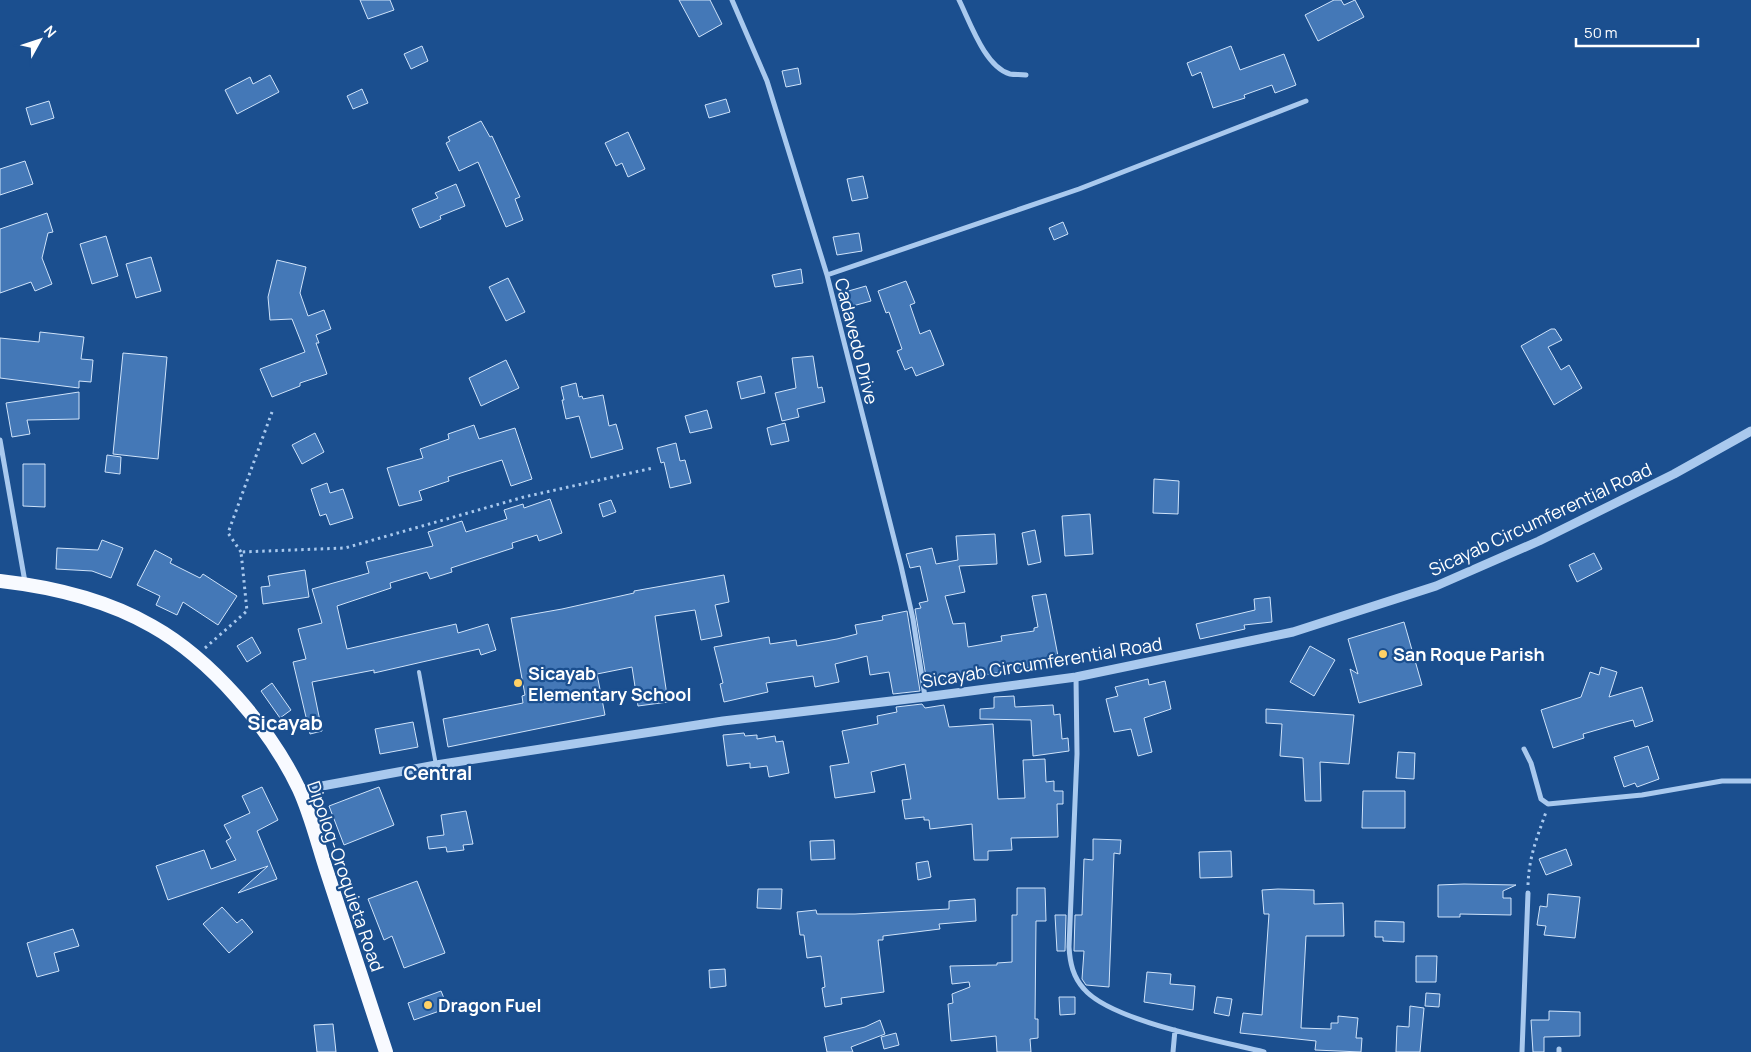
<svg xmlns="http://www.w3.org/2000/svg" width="1751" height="1052" font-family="Manrope,sans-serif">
	<rect width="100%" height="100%" fill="#1b4f8f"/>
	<!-- building -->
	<path fill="#4478b7" stroke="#cfe3fa" d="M360,0H390L394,10L368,19Z
		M679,0H710L722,24L699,37Z
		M1334,0H1341L1344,5L1355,0L1364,17L1318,41L1305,15Z
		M422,46L428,61L411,69L404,54Z
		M1231,46L1240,70L1284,54L1296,85L1275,93L1272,85L1244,95L1245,98L1213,108L1201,72L1192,76L1187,63Z
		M798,68L801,84L786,87L782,71Z
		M270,75L279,92L237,114L225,90L250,77L253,84Z
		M362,89L368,103L353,109L347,96Z
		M726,99L730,112L709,118L705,105Z
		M49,101L54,118L31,125L26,108Z
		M481,121L490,137L492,136L520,197L515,199L523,220L506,227L478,162L459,171L446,143L450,141L448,137Z
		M628,132L645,169L628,177L622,163L616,166L605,143Z
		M25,161L33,184L0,195V169Z
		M863,176L868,198L852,201L847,179Z
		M456,184L465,206L440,216L441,219L420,228L412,209L438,198L435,193Z
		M47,213L53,232L48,233L42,258L52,284L35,291L31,282L0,293V229Z
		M1063,222L1068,234L1054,240L1049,228Z
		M859,233L862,251L837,255L833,237Z
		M106,236L118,276L92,284L80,244Z
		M151,257L161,291L136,298L126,264Z
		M277,260L306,267L300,293L308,316L324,310L331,329L316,335L319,343H316L327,374L300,383V386L272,397L260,369L305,352L292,319L270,320L268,297Z
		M801,269L803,283L775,287L772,275Z
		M508,278L525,312L506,321L489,287Z
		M906,281L915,303L910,305L920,334L930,330L944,365L916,376L912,367L905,370L897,351L902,349L889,312L886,313L878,291Z
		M866,286L871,301L849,307L845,292Z
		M1551,329H1555L1562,340L1548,347L1561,370L1569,365L1582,388L1554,405L1521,346Z
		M40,332L84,337L81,359L93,360L91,382L79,381V388L0,378V338L39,342Z
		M123,353L167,357L158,459L113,454Z
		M813,356L818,388L822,387L825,402L797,409L799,417L782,421L775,393L796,388L792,358Z
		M506,360L519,388L481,406L469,378Z
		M761,376L765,393L741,399L737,382Z
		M576,383L579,397L582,396L583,399L603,395L609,426L616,424L623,449L591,458L579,416L566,419L562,400H564L561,387Z
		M79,392V419L27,420L30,434L12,437L6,403Z
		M707,410L712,428L690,433L685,416Z
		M785,423L789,441L771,445L767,428Z
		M474,425L479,439L515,428L532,479L511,486L502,460L448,477L449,481L419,491L422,500L399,506L387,468L423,458L420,449L449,439L448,434Z
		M315,433L324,452L302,464L292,445Z
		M676,443L680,461L685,460L691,483L670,488L664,462L661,463L657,448Z
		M107,455L121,457L120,474L105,472Z
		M23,464H45V507L23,506Z
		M1154,479L1179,481L1178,514L1153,513Z
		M327,483L330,493L343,489L353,518L330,525L326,514L320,516L311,489Z
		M550,499L562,533L539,541L537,535L512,543L513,548L451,568L452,572L430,579L427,572L390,583L391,588L337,606L347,649L456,624L458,633L488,624L496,650L481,655L479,649L374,673V670L312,682L322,731L310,734L293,662L306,659L298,629L322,623L312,589L369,573L366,562L433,546L428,532L462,521L466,532L507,519L504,510L523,504L524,508Z
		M611,500L616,512L603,517L599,504Z
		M1090,514L1093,554L1065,556L1062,516Z
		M1035,530L1041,562L1028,565L1022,533Z
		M995,534L997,564L959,566L965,592L945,596L953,624L965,623L968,647L1002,641L1001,636L1034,631V628L1038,627L1032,596L1046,594L1058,656L1055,657L1056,663L959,679L944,680L943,675L926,677L915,609L921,608L919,603L928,601L920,566L910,568L906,554L932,548L936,564L958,560L956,536Z
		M102,540L123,548L111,578L92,571L56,569L57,548L98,550Z
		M155,550L172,559L170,563L200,578L203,574L237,596L218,625L183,602L177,615L156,605L160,596L137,585Z
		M1594,553L1602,569L1577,582L1569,565Z
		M305,570L309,597L263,604L261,587L270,586L268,576Z
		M724,575L729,602L715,605L722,636L701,640L695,610L655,616L668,702L638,706L632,667L597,674L605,715L448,747L443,719L523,703L522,696L525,695L511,618L562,609L634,593V591Z
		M1270,597L1272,622L1244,625L1245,629L1200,639L1196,624L1255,610L1254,599Z
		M907,611L920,691L893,694L889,672L870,675L867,656L835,664L839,682L815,687L813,676L766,683L768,692L724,702L720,684L723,683L714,647L769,637L770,644L796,640L797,646L837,639L857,634L855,625L883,620L882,616Z
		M1404,622L1422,685L1359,703L1350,669L1358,674L1348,639Z
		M252,637L261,653L247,662L237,646Z
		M1310,646L1335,660L1314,696L1290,682Z
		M1601,667L1617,672L1609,697L1642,687L1653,721L1635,727L1633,720L1614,725L1583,734L1584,738L1553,748L1541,710L1581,697L1590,672L1599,675Z
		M1148,679L1149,685L1165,681L1171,709L1144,718L1152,752L1138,756L1131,729L1114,732L1106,699L1118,696L1115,687Z
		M272,683L291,710L280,718L261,691Z
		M1014,696L1015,707L1053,705L1054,715L1060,714L1062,739L1068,738L1069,751L1033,756L1031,720L980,719V709L994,708V697Z
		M922,704L925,708L944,705L949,727L993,724L998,799L1025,798L1023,760L1045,759L1046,782L1054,781V791H1063V804H1057L1058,837L1011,838L1012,850L988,851V860H974L972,824L930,829L929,820H924V817L905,819L902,800L911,799L905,764L871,772L875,792L835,798L830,766L849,763L842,731L878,724L877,716L897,712L896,707Z
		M1266,709L1354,715L1349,764L1320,762L1321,801H1305L1303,758L1280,756L1282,724L1266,723Z
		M413,722L418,747L380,754L375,729Z
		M744,733L745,736L757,735V739L775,736L776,742L783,741L789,773L769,777L767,766L750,768V763L727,766L723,735Z
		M1648,746L1659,779L1637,787L1635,783L1624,787L1614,757Z
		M1398,752L1415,753L1414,779L1396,778Z
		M262,787L278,820L257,831L277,879L238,893L268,866L168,900L156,866L204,850L211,869L236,860L226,841L231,838L224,825L250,813L242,796Z
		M379,787L394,825L344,845L329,806Z
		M1363,791H1405V828H1362Z
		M466,811L473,844L463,845L464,850L447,852L446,847L429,849L427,837L444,835L441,815Z
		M1093,839L1121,840L1120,854L1114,853L1109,987L1086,985L1082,979L1084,951H1074L1075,915H1082L1084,859L1093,860Z
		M834,840L835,859L811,860L810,841Z
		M1566,849L1572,865L1546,875L1539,859Z
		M1231,851L1232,877L1200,878L1199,852Z
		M928,861L931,877L918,880L916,863Z
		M417,881L445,953L404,968L392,936L384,940L368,899Z
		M1464,884L1516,885L1503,891V898H1511V915L1460,914V917H1438V885Z
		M1017,888H1045L1046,921H1036L1035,1019H1038V1038L1030,1039L1031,1052H997L996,1036L951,1041L948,1004L953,1003L952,994L970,987L969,982L952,984L950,966L997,965V963L1012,962V915H1017Z
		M758,889H782L781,909L757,908Z
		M1278,889L1314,890V904L1343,903L1344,936H1306L1301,1028L1331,1029V1023H1338V1016L1358,1018L1356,1038H1362L1361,1052L1315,1050L1316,1041L1240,1033L1243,1013L1262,1015L1269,914H1264L1262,890Z
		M1548,894L1580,897L1575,938L1544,935L1546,926L1537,925L1540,906L1547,907Z
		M975,899L976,921L939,924L940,929L883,936V940H878L884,992L841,998L842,1004L825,1007L822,988L825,987L821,956L807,958L804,935H800L797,912L816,910L817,914H855L949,909V901Z
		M222,907L237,923L242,919L253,932L229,953L203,924Z
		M1055,915H1066L1065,951H1057Z
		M1375,921L1404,922V942L1383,941V937H1375Z
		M73,929L79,946L54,953L59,971L37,977L27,943Z
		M1416,956H1437L1436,982H1416Z
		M725,969L726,986L710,988L709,970Z
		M1147,972L1171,974L1170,984L1195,986L1193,1010L1144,1002Z
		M441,991L448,1008L414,1020L408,1003Z
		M1426,993L1440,994L1439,1007L1425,1006Z
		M1059,997H1075V1014L1060,1015Z
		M1217,997L1232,999L1229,1016L1214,1013Z
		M1410,1006L1424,1008L1420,1052H1396L1397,1026L1409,1027Z
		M1549,1011L1580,1012V1036L1544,1037V1052H1533L1531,1020H1549Z
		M880,1020L885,1034L851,1047L853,1052H827L824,1037L865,1027Z
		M333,1024L336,1052H317L314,1025Z
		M896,1033L899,1045L884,1049L881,1037Z"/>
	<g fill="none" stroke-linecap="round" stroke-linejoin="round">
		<!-- path -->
		<path stroke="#a9c9ee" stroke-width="3" stroke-dasharray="2.5 4" stroke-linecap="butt" d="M241,552L228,533L272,412
			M205,648L247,611L241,552L345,548L524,497L653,468
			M1528,885C1529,856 1537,838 1546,812"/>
		<!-- service -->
		<path stroke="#a9c9ee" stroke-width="4" d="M419,672L436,765"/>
		<!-- minor -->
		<path stroke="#a9c9ee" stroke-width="5" d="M732,0L767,81L827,275L901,566L913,619L925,697
			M959,0C970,22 985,67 1010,74C1015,75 1021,74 1026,75
			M827,275L1079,189L1306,101
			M0,440L25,582
			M1076,677L1077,754L1069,947C1070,963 1073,977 1084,989C1111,1021 1221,1041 1264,1052
			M1524,749L1531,763L1541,799L1548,804L1642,795L1722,781H1751
			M1173,1052L1175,1030
			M1522,1052L1528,893
			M1559,1052V1049"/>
		<!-- tertiary -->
		<path stroke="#a9c9ee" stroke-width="9" d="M300,790L436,765L723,721L925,697L1076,677L1293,632L1436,586L1539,541L1674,474L1751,431"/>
		<!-- trunk -->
		<path stroke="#f8faff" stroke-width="14" d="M0,581C53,587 105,599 152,626C211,659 270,728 299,789C311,815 318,845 327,872C347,932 366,992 386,1052"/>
	</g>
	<!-- markers -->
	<g fill="#ffd166" stroke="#1b4f8f" stroke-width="2">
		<circle cx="1383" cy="654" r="5"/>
		<circle cx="518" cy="683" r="5"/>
		<circle cx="428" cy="1005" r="5"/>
	</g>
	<g text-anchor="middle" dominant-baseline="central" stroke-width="4.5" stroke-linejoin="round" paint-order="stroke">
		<!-- street labels -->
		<g font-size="18" fill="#fff" stroke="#1b4f8f">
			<text transform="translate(857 341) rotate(76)">Cadavedo Drive</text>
			<text transform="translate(1540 519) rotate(-25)">Sicayab Circumferential Road</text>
			<text transform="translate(1042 662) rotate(-9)">Sicayab Circumferential Road</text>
			<text transform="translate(346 876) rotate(71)">Dipolog-Oroquieta Road</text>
		</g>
		<!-- poi labels -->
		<g font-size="18" font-weight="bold" fill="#fff" stroke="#1b4f8f" text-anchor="start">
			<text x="1393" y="654">San Roque Parish</text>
			<text x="528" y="673">Sicayab<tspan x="528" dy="21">Elementary School</tspan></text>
			<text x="438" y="1005">Dragon Fuel</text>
		</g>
		<!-- neighbourhood labels -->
		<g font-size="19" font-weight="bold" fill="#fff" stroke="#1b4f8f">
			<text x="438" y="773">Central</text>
		</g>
		<!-- quarter labels -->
		<g font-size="20" font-weight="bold" fill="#fff" stroke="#1b4f8f">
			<text x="285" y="722">Sicayab</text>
		</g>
	</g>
	<!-- north arrow -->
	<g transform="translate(40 40) rotate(50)" stroke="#1b4f8f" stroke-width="4" paint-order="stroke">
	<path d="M0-4L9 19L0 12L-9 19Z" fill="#ffffff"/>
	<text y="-8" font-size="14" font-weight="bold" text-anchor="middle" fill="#ffffff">N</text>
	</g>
	<!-- scale -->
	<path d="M1576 38v8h122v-8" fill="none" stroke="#ffffff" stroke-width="2.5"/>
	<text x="1584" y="38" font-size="15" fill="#ffffff" stroke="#1b4f8f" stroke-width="4" paint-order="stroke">50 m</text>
</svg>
